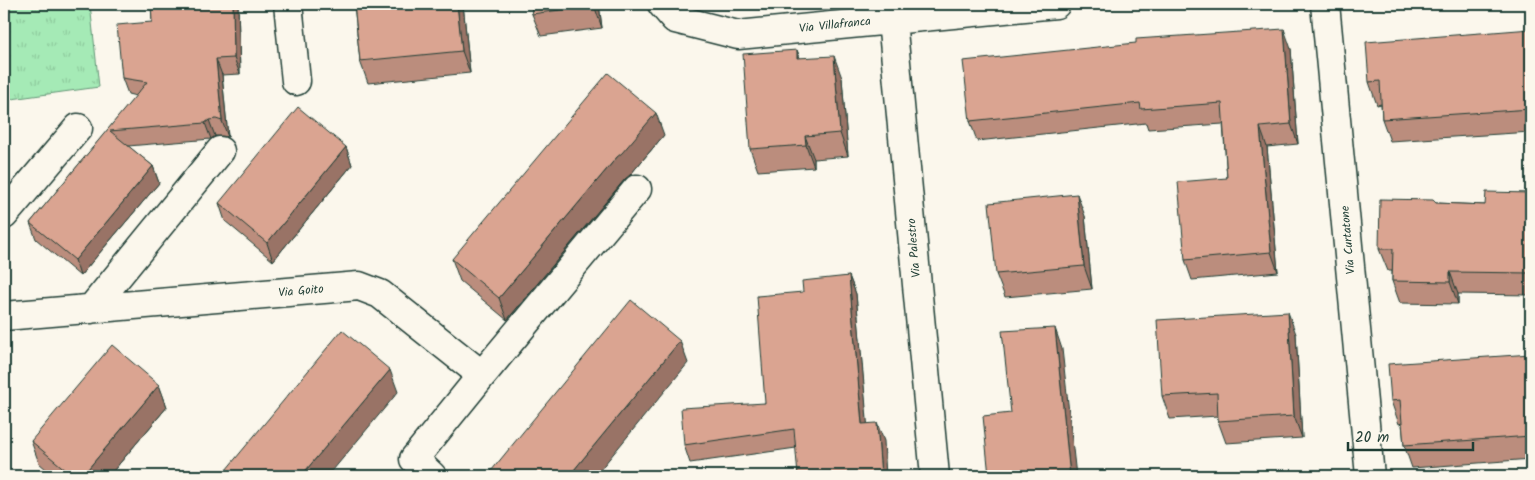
<svg xmlns="http://www.w3.org/2000/svg" width="1535" height="480" font-family="Kalam,sans-serif">
	<defs>
		<pattern id="park-tufts" width="24" height="20" patternUnits="userSpaceOnUse" patternTransform="scale(1.25)"><rect width="24" height="20" fill="#a5eab6"/><path d="M3 7l-1-3M5 7V3M7 7l1-3M15 17l-1-3M17 17v-4M19 17l1-3" fill="none" stroke="#8eca9d"/></pattern>
	</defs>
	<rect width="100%" height="100%" fill="#fbf7ec"/>
	<filter id="ink" filterUnits="userSpaceOnUse"><feTurbulence type="fractalNoise" baseFrequency=".02" numOctaves="2"/><feDisplacementMap in="SourceGraphic" scale="10" xChannelSelector="R" yChannelSelector="G"/><feConvolveMatrix kernelMatrix="1 2 1 2 8 2 1 2 1" color-interpolation-filters="sRGB"/></filter>
	<g filter="url(#ink)">
		<!-- park -->
		<path fill="url(#park-tufts)" stroke="#629475" d="M4,4H90L99,87L4,100Z"/>
		<g fill="none" stroke-linecap="round" stroke-linejoin="round">
			<!-- minor casing -->
			<g stroke="#1f3d34" stroke-width="31">
				<path id="minor" d="M288,4L296,81
					M662,4L675,19L738,35L1056,4
					M1325,4L1370,476
					M892,20L935,476
					M4,215L78,128
					M91,309L220,151
					M4,316L359,286L380,294L482,375L414,459L432,476
					M482,375L637,189"/>
			</g>
			<!-- minor -->
			<use href="#minor" stroke="#fbf7ec" stroke-width="28"/>
		</g>
		<!-- wall -->
		<path fill="#bb8d7d" stroke="#1f3d34" d="M151,4H238L240,74L222,75L228,137L222,136H215L211,139L128,146L153,166L159,183L80,276L36,239L30,223L136,96L128,94L122,78L152,22Z
			M354,4H463L470,73L368,83L360,61Z
			M531,4H599L602,28L541,36L532,14Z
			M1531,29V132L1390,141L1382,119L1381,104L1377,105L1369,82Z
			M1291,49L1298,144L1267,147L1278,272L1192,280L1185,260L1227,178L1223,124L1148,129L1146,123L977,141L970,121Z
			M797,50L800,58L842,78L848,156L814,159V167L758,171L750,149Z
			M664,135L630,175L625,179L507,320L460,281L452,259Z
			M346,147L352,165L273,261L225,221L219,203Z
			M1531,193V295L1458,294V304L1400,303L1392,281V271H1388L1379,249L1436,203L1485,205Z
			M1085,216L1092,289L1005,297L996,274Z
			M849,276L856,294L867,424L884,441L796,448L690,463L684,445L765,403L803,292Z
			M1296,334L1302,438L1226,443L1218,421V416L1170,419L1162,396Z
			M1531,354V459L1412,468L1404,445L1402,423L1399,424L1391,401Z
			M159,385L167,407L109,476H54L39,463L31,441Z"/>
		<!-- shaded-wall -->
		<path fill="#997366" stroke="#1f3d34" d="M233,4H238L240,74L234,58Z
			M457,4H463L470,73L462,51Z
			M594,4H599L602,28L594,5Z
			M1284,29L1291,49L1298,144L1291,124Z
			M797,50L805,73L797,58Z
			M834,56L842,78L848,156L840,133Z
			M216,59L222,75L228,137L222,121Z
			M1529,74L1531,79V102Z
			M656,113L664,135L630,175L625,179L507,320L499,298L617,157Z
			M209,120L215,136L211,139L205,123Z
			M1260,127L1267,147L1278,272L1271,252Z
			M805,136L814,159V167L806,145Z
			M346,147L352,165L273,261L267,243Z
			M153,166L159,183L80,276L75,260Z
			M1077,194L1085,216L1092,289L1084,266Z
			M1450,272L1458,294V304L1450,282Z
			M849,276L856,294L869,442L862,424Z
			M1288,312L1296,334L1302,438L1294,416Z
			M1055,328L1062,349L1076,476H1070Z
			M680,341L688,363L595,476H569Z
			M390,370L398,392L328,476H301Z
			M159,385L167,407L109,476H82Z
			M877,423L884,441L886,476H881Z"/>
		<!-- building -->
		<path fill="#daa491" stroke="#1f3d34" d="M151,4H233L234,58L216,59L222,121L216,119L209,120L205,123L110,131L153,166L75,260L30,223L147,82L122,78L117,25L152,22Z
			M354,4H457L462,51L360,61Z
			M531,4H594V5L532,14Z
			M1284,29L1291,124L1260,127L1271,252L1185,260L1178,182L1227,178L1222,103L1141,109L1140,103L970,121L963,61L1136,43V39Z
			M1531,29V74H1529L1531,109L1382,119L1380,81L1369,82L1366,42Z
			M797,50V58L834,56L840,133L805,136L806,145L750,149L743,54Z
			M608,73L656,113L622,153L617,157L499,298L452,259Z
			M298,107L346,147L267,243L219,203Z
			M1486,192L1531,193V273L1450,272V282L1392,281L1393,249H1379L1380,199L1433,200L1436,203L1485,205Z
			M1077,194L1084,266L996,274L989,203Z
			M849,276L862,424L877,423L881,476H798L794,429L684,445L681,408L765,403L757,296L803,292L802,281Z
			M631,300L680,341L569,476H487Z
			M1288,312L1294,416L1218,421L1217,393L1162,396L1157,320Z
			M1055,328L1070,476H989L983,416L1011,413L1002,331Z
			M342,330L390,370L301,476H221Z
			M112,345L159,385L82,476H73L31,441Z
			M1531,354V436L1404,445L1400,400L1391,401L1388,364Z"/>
	</g>
	<g text-anchor="middle" dominant-baseline="central" stroke-width="4" stroke-linejoin="round" paint-order="stroke">
		<!-- street labels -->
		<g font-size="12" fill="#1f3d34" stroke="#fbf7ec">
			<text transform="translate(835 25) rotate(-6)">Via Villafranca</text>
			<text transform="translate(1348 240) rotate(-95)">Via Curtatone</text>
			<text transform="translate(914 248) rotate(-95)">Via Palestro</text>
			<text transform="translate(301 291) rotate(-5)">Via Goito</text>
		</g>
	</g>
	<!-- margin -->
	<rect width="1535" height="480" fill="none" stroke="#fbf7ec" stroke-width="20"/>
	<rect x="10" y="10" width="1515" height="460" fill="none" stroke="#1f3d34" stroke-width="2" filter="url(#ink)"/>
	<!-- scale -->
	<path d="M1348 442v8h125v-8" fill="none" stroke="#1f3d34" stroke-width="2.5"/>
	<text x="1355" y="442" font-size="15" fill="#1f3d34" stroke="#fbf7ec" stroke-width="4" paint-order="stroke">20 m</text>
</svg>
